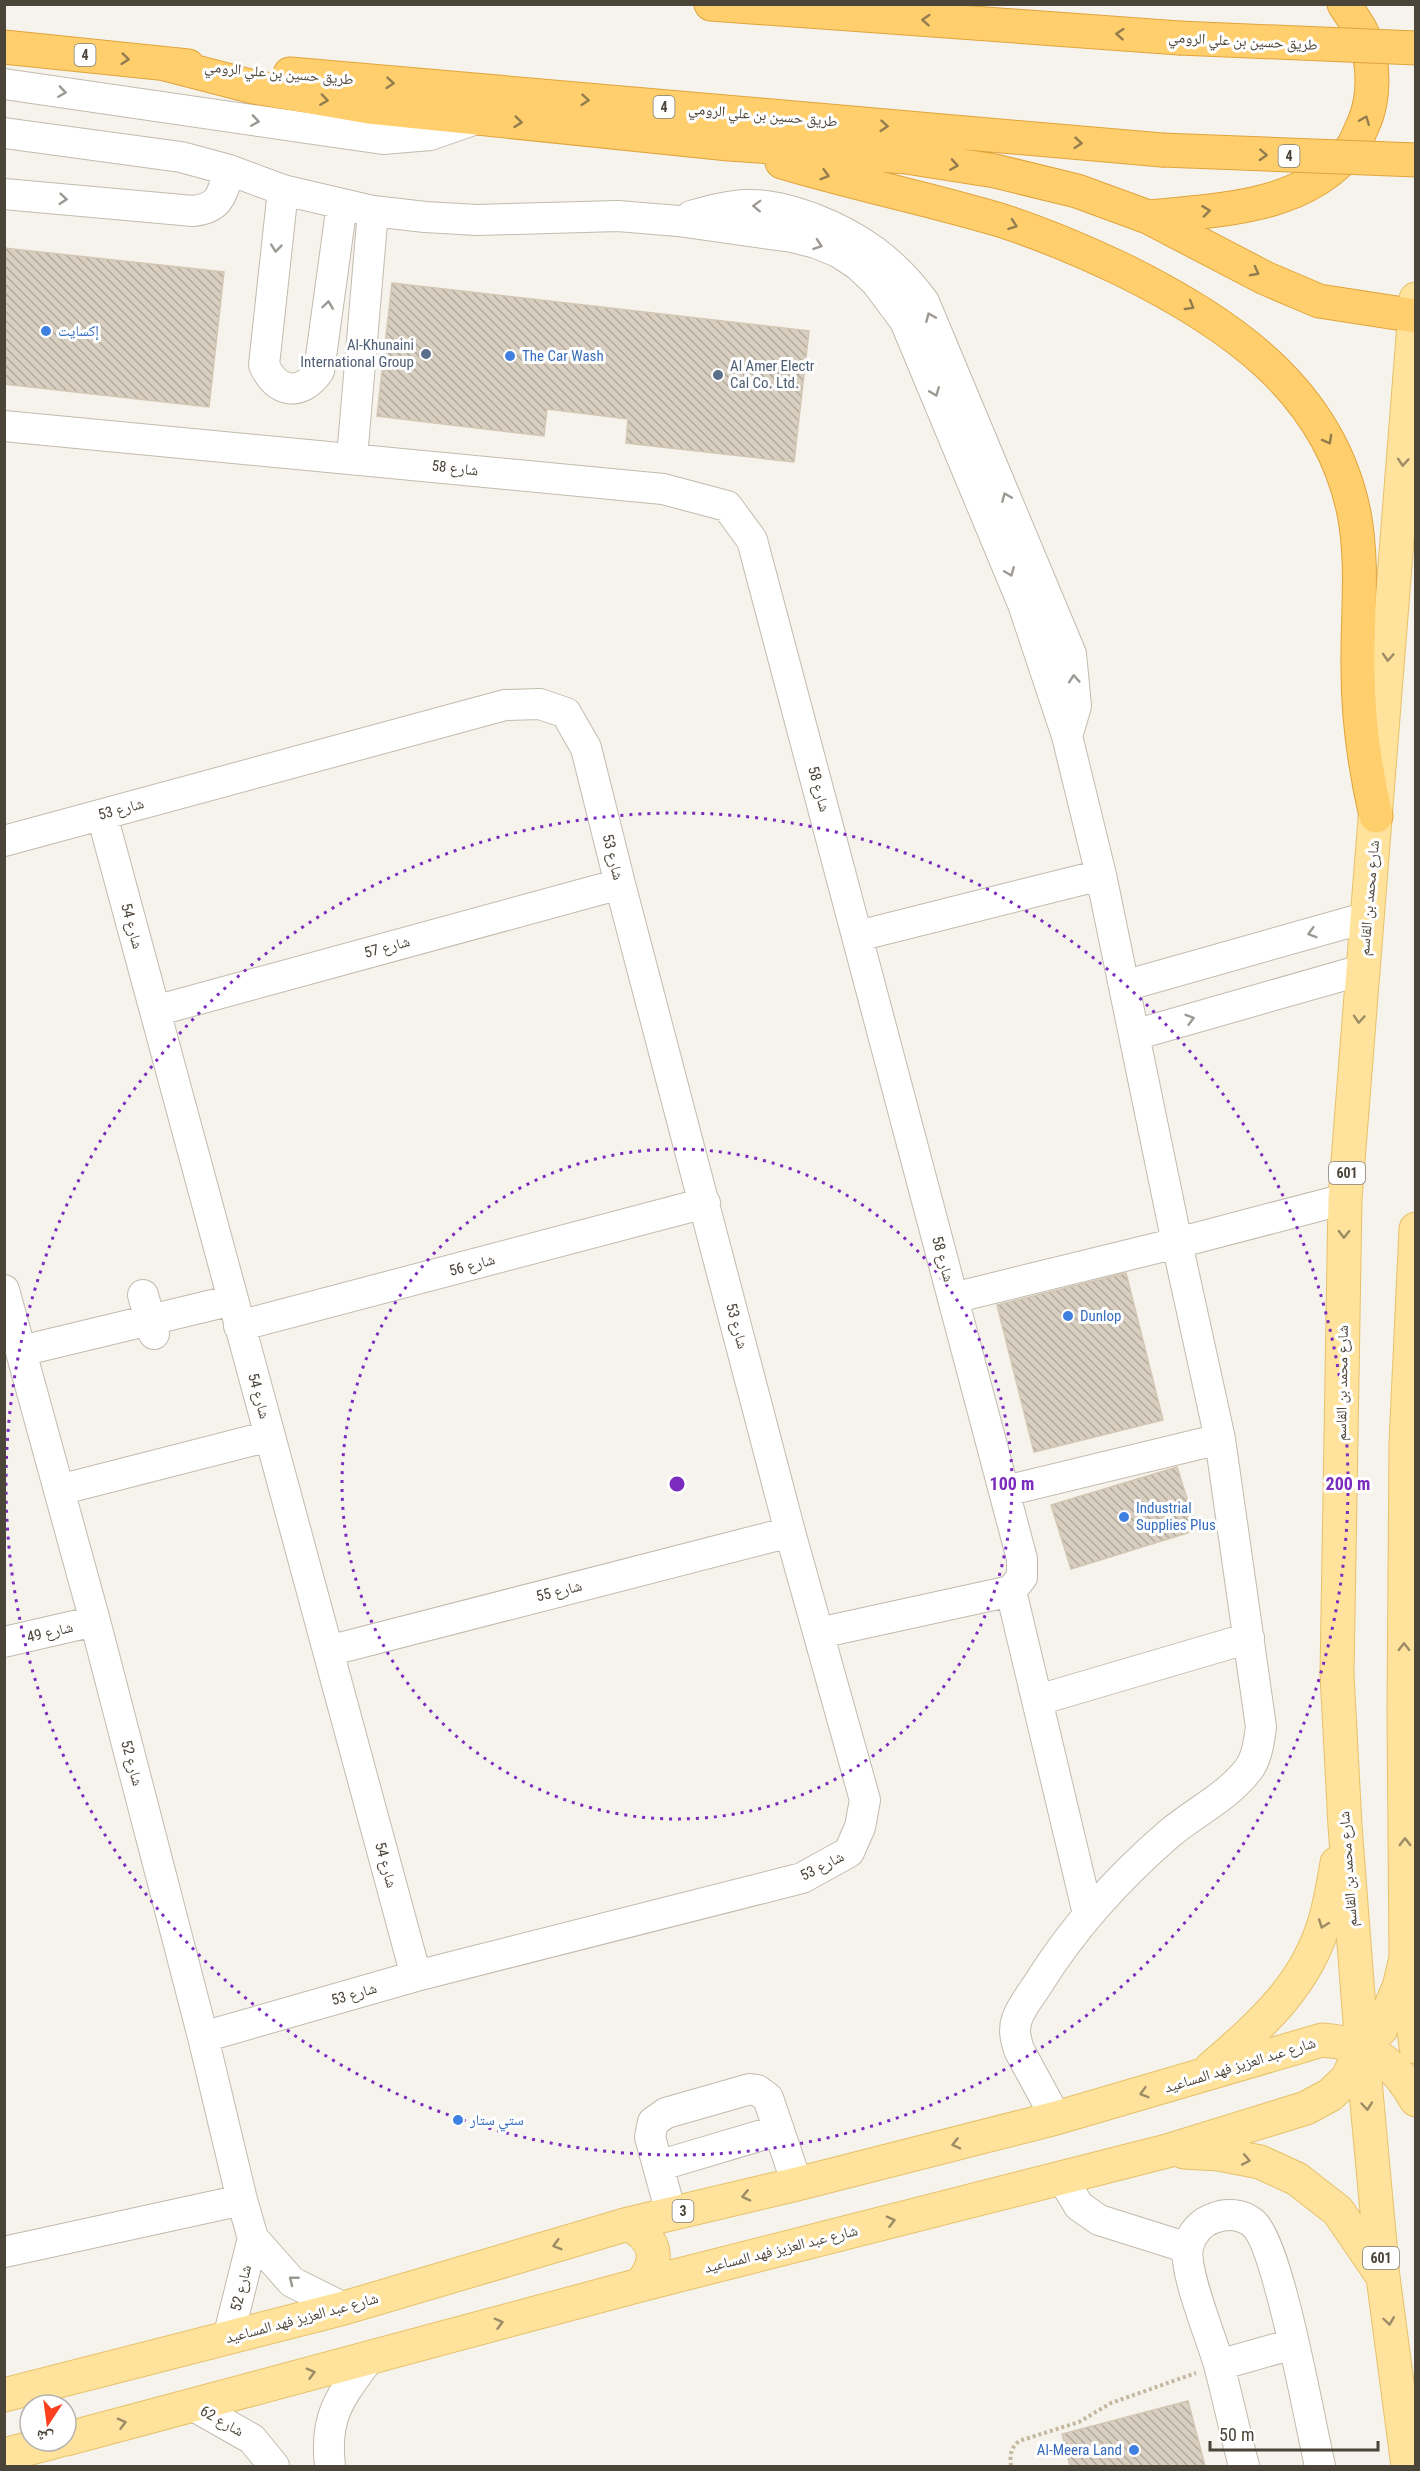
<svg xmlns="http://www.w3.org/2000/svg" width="1420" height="2471" font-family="'Roboto Condensed','Noto Naskh Arabic',sans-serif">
	<defs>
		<pattern id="building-back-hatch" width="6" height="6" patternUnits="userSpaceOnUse" patternTransform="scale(1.5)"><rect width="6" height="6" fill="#d8cfc1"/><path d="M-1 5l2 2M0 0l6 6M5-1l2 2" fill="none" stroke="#b1aa9e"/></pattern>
	</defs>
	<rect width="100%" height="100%" fill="#f6f3ec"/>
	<!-- building -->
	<path fill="url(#building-back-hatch)" stroke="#d3c7b4" stroke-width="1.5" d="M4,248L224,272L209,407L4,384Z
		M392,283L809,331L794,462L626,443L628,419L547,409L544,436L377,416Z
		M1126,1273L1163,1420L1034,1452L997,1305Z
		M1177,1467L1197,1530L1071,1569L1051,1505Z
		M1188,2401L1205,2466H1070L1062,2434Z"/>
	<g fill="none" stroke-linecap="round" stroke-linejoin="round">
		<!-- minor casing -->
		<g stroke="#c2bbae" stroke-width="32">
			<path id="minor" d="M4,84L383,139L430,135L479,118
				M4,133L181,157L229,170L283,190L373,211L425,217L477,220L618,216L678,221L792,237L816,243L838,252L858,265L876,282L905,321L1023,604L1067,736L1101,875L1177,1243L1220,1439L1261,1727C1259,1742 1257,1758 1248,1770C1227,1797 1195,1812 1170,1833C1119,1877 1074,1926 1038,1984C1031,1995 1021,2007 1017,2019C1013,2030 1016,2040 1019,2050L1056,2118
				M283,190L264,365C276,393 301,397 319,371L342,204
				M4,194L193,211C221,208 222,194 229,170
				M691,216C708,211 727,206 745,205C769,204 789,210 812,218C859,236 894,261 924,302L1071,654L1076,706L1068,733
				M4,426L663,489L727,506L752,540L1022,1559V1577L1011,1591L819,1633
				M352,458L373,211
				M102,815L416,1976
				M4,841L505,705L540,704L566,713L586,748L620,884L790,1532L865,1800L860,1827L849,1852L802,1878L416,1976L203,2037
				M858,936L1101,875
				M1124,986L1368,917
				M155,1011L620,884
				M1134,1035L1362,970
				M4,1290L95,1621L203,2037L242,2200L253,2238L292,2282L344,2308
				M143,1295L154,1334
				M953,1298L1177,1243L1345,1199
				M239,1326L705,1203
				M21,1351L233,1300
				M59,1490L270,1436
				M1005,1491L1220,1439
				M1011,1591L1088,1914
				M4,1642L95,1621
				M328,1651L790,1532
				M1038,1700L1249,1638
				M658,2166L779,2130
				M1062,2178L1079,2206L1099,2220L1188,2248
				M671,2213L650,2137L653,2122L666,2113L750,2089L757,2090L768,2098L797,2184
				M4,2252L242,2200
				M228,2338L253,2238
				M1219,2365L1293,2344
				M192,2405L252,2439L274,2466
				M330,2466C324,2415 341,2396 370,2357
				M1244,2466C1235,2433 1228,2399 1219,2365C1212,2339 1183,2271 1188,2247C1191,2234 1201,2222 1214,2218C1226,2213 1242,2214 1253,2223C1279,2245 1310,2424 1320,2466"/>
		</g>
		<!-- major casing -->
		<g stroke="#e6c16a" stroke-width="35">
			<path id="major" d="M1416,1229L1406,1443L1404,1711L1406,1958L1416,2047
				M1211,2068C1262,2024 1308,1984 1326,1917C1331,1899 1334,1880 1337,1863
				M1184,2152L1219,2154L1260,2162L1297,2179L1338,2211L1381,2274
				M628,2224C657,2239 661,2261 640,2285
				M4,2395L344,2308L628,2224L797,2184L1056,2118L1322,2040C1365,2043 1395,2061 1416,2100
				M66,2439L640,2285L1167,2151L1306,2108L1330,2095L1347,2079L1362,2048L1381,2029L1399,1987L1406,1958
				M4,2455L57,2441
				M1408,2466L1383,2277L1362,2048L1345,1826L1337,1674L1345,1199L1416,299"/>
		</g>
		<!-- highway casing -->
		<g stroke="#e0a43c" stroke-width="35">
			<path id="highway" d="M711,4L1179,38
				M4,47L188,66
				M165,64L254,87L369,107L729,144L906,157L995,171L1077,191L1148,217L1265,278L1319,301L1416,316
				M290,74L1162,150
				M782,162C855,184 930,199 1003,221C1043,234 1083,251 1121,269C1227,321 1329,389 1354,513C1364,566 1357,617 1358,670C1358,720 1365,768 1376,816
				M1148,217C1217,210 1304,209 1351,149C1356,143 1359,133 1363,125C1375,99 1375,62 1363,35C1359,25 1350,14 1344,4"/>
		</g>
		<!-- path -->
		<path stroke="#c4b79f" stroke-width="4" stroke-dasharray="3 3" stroke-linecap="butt" d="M1011,2466C1010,2455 1010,2449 1019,2441L1079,2422L1111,2403L1196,2373"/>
		<!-- minor -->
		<use href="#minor" stroke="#fff" stroke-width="30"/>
		<!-- major -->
		<use href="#major" stroke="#ffe39c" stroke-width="33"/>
		<!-- highway -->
		<use href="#highway" stroke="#ffcf6e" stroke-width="33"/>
		<!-- highway-bridge casing -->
		<g stroke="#e0a43c" stroke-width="35" stroke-linecap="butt">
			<path id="highway-bridge" d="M1179,38L1416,48
				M1162,150L1416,160"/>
		</g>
		<!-- highway-bridge -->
		<use href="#highway-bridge" stroke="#ffcf6e" stroke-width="33"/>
	</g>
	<!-- one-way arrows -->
	<defs><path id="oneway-chevron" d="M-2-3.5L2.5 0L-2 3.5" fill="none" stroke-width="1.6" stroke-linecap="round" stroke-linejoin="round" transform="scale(1.5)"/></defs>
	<g stroke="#937c4e">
		<use href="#oneway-chevron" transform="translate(926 20) rotate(-176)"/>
		<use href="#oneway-chevron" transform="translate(1120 34) rotate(-176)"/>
		<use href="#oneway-chevron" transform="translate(125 59) rotate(6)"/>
		<use href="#oneway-chevron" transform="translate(390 83) rotate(5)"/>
		<use href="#oneway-chevron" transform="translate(324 100) rotate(8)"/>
		<use href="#oneway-chevron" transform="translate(585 100) rotate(5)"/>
		<use href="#oneway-chevron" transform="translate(1365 120) rotate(-68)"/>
		<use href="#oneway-chevron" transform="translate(518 122) rotate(6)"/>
		<use href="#oneway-chevron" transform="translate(884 126) rotate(5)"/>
		<use href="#oneway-chevron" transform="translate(1078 143) rotate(5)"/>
		<use href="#oneway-chevron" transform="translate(1263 155) rotate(3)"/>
		<use href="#oneway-chevron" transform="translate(954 165) rotate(9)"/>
		<use href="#oneway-chevron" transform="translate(825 175) rotate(16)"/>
		<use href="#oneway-chevron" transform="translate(1206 211) rotate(-7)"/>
		<use href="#oneway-chevron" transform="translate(1013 225) rotate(20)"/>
		<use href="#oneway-chevron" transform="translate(1255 272) rotate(28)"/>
		<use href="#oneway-chevron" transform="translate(1190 306) rotate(31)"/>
		<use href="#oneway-chevron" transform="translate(1328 440) rotate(61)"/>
	</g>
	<g stroke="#9c9892">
		<use href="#oneway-chevron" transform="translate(62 92) rotate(8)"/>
		<use href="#oneway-chevron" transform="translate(255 121) rotate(9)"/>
		<use href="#oneway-chevron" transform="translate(63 199) rotate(5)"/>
		<use href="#oneway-chevron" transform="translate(757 206) rotate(-178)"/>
		<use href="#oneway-chevron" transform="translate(818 245) rotate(19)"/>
		<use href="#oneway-chevron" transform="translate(276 248) rotate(96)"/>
		<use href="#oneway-chevron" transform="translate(328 305) rotate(-82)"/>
		<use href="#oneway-chevron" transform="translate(930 317) rotate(-113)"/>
		<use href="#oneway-chevron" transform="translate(935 392) rotate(68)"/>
		<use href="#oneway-chevron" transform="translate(1006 497) rotate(-113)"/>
		<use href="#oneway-chevron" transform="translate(1010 572) rotate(68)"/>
		<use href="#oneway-chevron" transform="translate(1074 679) rotate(-94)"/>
		<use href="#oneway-chevron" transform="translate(1312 933) rotate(164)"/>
		<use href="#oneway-chevron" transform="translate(1190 1019) rotate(-16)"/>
		<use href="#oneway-chevron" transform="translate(293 2280) rotate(-142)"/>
	</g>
	<g stroke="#9c8c66">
		<use href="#oneway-chevron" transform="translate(1403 462) rotate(94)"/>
		<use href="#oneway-chevron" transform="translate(1388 657) rotate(94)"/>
		<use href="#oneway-chevron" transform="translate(1359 1019) rotate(94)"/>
		<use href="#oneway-chevron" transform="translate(1344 1234) rotate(91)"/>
		<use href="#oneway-chevron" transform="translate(1404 1647) rotate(-90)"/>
		<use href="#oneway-chevron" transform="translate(1405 1842) rotate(-90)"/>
		<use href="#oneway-chevron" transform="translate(1323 1924) rotate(110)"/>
		<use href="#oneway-chevron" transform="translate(1144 2093) rotate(164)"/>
		<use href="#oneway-chevron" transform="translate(1367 2106) rotate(85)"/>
		<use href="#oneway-chevron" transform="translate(956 2144) rotate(166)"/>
		<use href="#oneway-chevron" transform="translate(1246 2160) rotate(11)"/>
		<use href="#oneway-chevron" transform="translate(746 2196) rotate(167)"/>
		<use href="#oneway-chevron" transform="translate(891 2221) rotate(-14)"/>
		<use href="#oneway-chevron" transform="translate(557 2245) rotate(164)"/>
		<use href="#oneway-chevron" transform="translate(1389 2321) rotate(82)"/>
		<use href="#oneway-chevron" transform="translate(499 2323) rotate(-15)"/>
		<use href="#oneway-chevron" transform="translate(311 2373) rotate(-15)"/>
		<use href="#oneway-chevron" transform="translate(122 2423) rotate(-15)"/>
	</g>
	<!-- distance rings -->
	<g fill="none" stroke="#7b2cbf" stroke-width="3" stroke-dasharray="3 6">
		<circle cx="677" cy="1484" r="335"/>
		<circle cx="677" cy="1484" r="671"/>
	</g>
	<!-- markers -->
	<g fill="#3f7fe0" stroke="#fff" stroke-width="2">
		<circle cx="46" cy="331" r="6"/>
		<circle cx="510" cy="356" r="6"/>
		<circle cx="1068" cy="1316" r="6"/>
		<circle cx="1124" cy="1517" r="6"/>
		<circle cx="458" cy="2120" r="6"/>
		<circle cx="1134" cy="2450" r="6"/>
	</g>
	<g fill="#5c6f8a" stroke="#fff" stroke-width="2">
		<circle cx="426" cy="354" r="6"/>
		<circle cx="718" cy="375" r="6"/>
	</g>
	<g text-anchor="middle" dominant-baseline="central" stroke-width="6" stroke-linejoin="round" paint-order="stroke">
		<!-- shield labels -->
		<g fill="#fff" stroke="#817c74" stroke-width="1.5">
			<rect x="74.5" y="44" width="21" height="22" rx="4.5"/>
			<rect x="653.5" y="96" width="21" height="22" rx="4.5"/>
			<rect x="1278.5" y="145" width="21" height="22" rx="4.5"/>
			<rect x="1329" y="1162" width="36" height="22" rx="4.5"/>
			<rect x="672.5" y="2200" width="21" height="22" rx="4.5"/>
			<rect x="1363" y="2247" width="36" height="22" rx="4.5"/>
		</g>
		<g font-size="14" font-weight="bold" fill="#4b4439">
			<text x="85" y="55">4</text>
			<text x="664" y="107">4</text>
			<text x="1289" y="156">4</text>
			<text x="1347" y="1173">601</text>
			<text x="683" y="2211">3</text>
			<text x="1381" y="2258">601</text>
		</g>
		<!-- street labels -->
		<g font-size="15" fill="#4b4439" stroke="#fff">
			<text transform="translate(1243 41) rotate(3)">طريق حسين بن علي الرومي</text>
			<text transform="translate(279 73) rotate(5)">طريق حسين بن علي الرومي</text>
			<text transform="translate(763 115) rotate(5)">طريق حسين بن علي الرومي</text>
			<text transform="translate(455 468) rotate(6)">شارع 58</text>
			<text transform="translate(819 789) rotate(75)">شارع 58</text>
			<text transform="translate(121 809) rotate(-15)">شارع 53</text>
			<text transform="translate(613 857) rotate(76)">شارع 53</text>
			<text transform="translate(1369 898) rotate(-85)">شارع محمد بن القاسم</text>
			<text transform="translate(132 926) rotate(75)">شارع 54</text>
			<text transform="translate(387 947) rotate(-15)">شارع 57</text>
			<text transform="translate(943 1259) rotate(75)">شارع 58</text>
			<text transform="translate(472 1265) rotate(-15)">شارع 56</text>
			<text transform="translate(737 1326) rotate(75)">شارع 53</text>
			<text transform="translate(1342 1383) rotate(-89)">شارع محمد بن القاسم</text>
			<text transform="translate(259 1396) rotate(75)">شارع 54</text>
			<text transform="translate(559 1591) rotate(-14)">شارع 55</text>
			<text transform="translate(50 1632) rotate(-13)">شارع 49</text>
			<text transform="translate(132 1763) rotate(75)">شارع 52</text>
			<text transform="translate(386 1865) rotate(75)">شارع 54</text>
			<text transform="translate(822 1866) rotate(-27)">شارع 53</text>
			<text transform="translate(1348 1869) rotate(-94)">شارع محمد بن القاسم</text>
			<text transform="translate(354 1994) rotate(-16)">شارع 53</text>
			<text transform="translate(1240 2065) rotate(-17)">شارع عبد العزيز فهد المساعيد</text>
			<text transform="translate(781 2249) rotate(-14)">شارع عبد العزيز فهد المساعيد</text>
			<text transform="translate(241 2288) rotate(-76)">شارع 52</text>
			<text transform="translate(302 2318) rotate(-15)">شارع عبد العزيز فهد المساعيد</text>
			<text transform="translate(222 2421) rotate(29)">شارع 62</text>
		</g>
		<!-- shop labels -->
		<g font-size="15" fill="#366cbe" stroke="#fff" text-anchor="start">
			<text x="58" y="331">إكسايت</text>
			<text x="522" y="356">The Car Wash</text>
			<text x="1080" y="1316">Dunlop</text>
			<text x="1136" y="1508">Industrial<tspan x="1136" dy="17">Supplies Plus</tspan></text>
			<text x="470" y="2120">ستي ستار</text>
			<text x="1122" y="2450" text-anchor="end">Al-Meera Land</text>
		</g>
		<!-- service labels -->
		<g font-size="15" fill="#4e5e75" stroke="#fff" text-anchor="end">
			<text x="414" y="345">Al-Khunaini<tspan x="414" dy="17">International Group</tspan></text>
			<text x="730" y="366" text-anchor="start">Al Amer Electr<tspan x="730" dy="17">Cal Co. Ltd.</tspan></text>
		</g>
	</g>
	<circle cx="677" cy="1484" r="9" fill="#7b2cbf" stroke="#fff" stroke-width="3"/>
	<g font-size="18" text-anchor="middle" font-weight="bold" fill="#7b2cbf" stroke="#fff" stroke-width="6" stroke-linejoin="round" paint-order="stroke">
		<text x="1012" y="1490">100 m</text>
		<text x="1348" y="1490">200 m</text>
	</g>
	<!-- border -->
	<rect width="1420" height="2471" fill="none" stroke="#4b4439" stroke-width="12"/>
	<!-- north arrow -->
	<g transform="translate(48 2423) rotate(193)"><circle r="28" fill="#ffffff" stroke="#b7b4b0" stroke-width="1.5"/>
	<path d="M0-4.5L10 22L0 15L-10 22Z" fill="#fc3f1d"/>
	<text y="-9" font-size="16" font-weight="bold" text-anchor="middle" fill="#4b4439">ش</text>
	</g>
	<!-- scale -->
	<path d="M1210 2441v9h168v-9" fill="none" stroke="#4b4439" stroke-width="3"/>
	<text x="1219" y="2441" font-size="18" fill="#4b4439" stroke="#ffffff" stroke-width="4.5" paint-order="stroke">50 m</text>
</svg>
